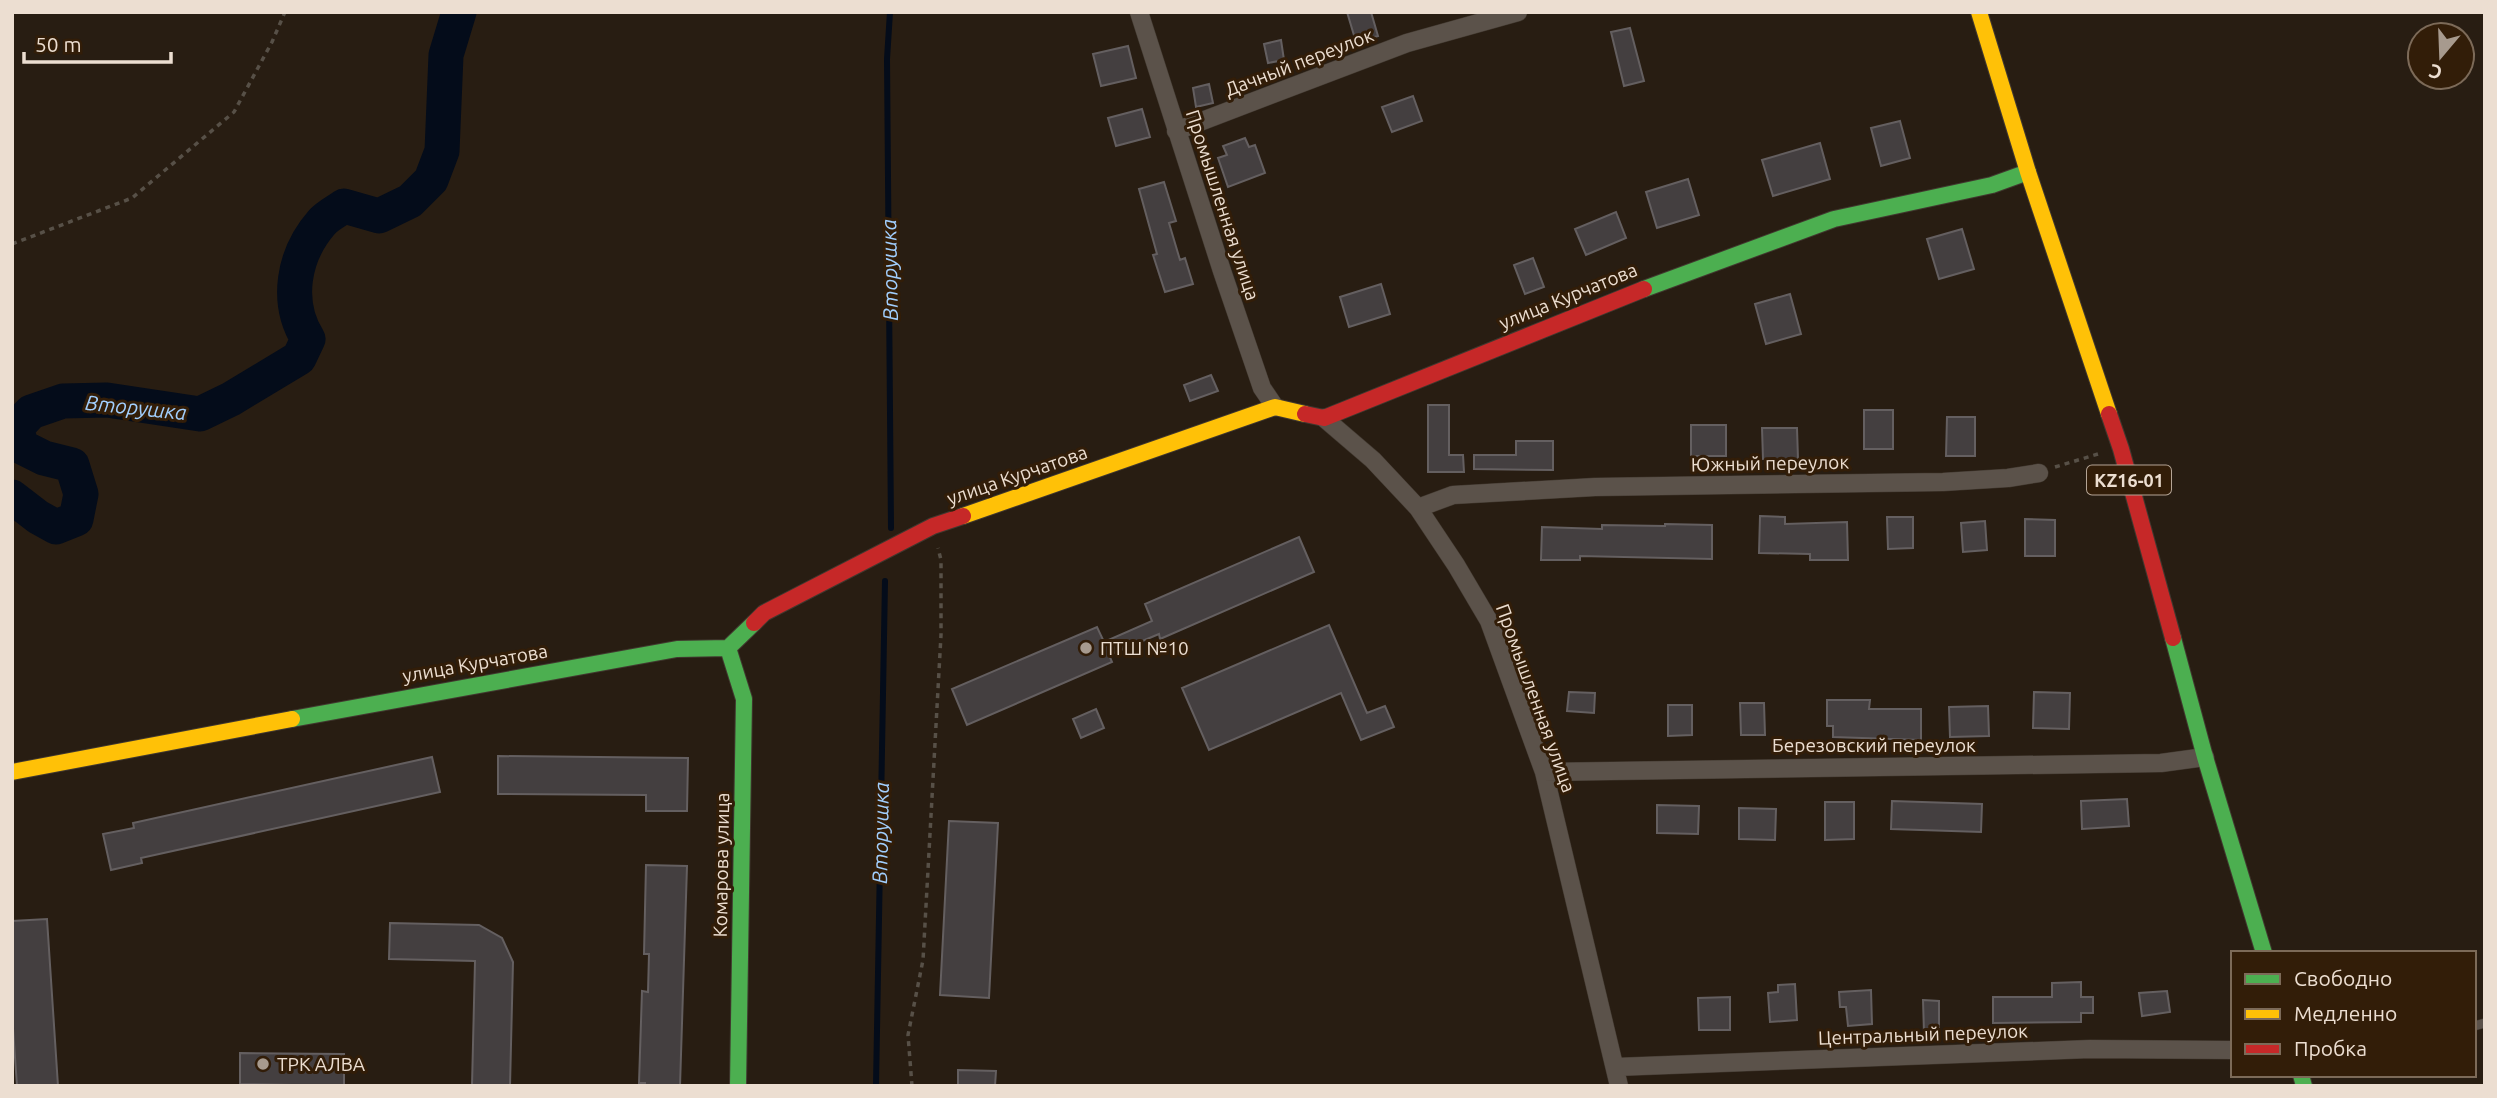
<svg xmlns="http://www.w3.org/2000/svg" width="2497" height="1098" font-family="Ubuntu,sans-serif">
	<rect width="100%" height="100%" fill="#281d12"/>
	<g fill="none" stroke-linecap="round" stroke-linejoin="round">
		<!-- stream -->
		<path stroke="#040c1a" stroke-width="6" d="M890,12L887,59L891,528
			M876,1086L885,581"/>
		<!-- river -->
		<path stroke="#040c1a" stroke-width="35" d="M12,497L38,517L56,527L76,519L81,494L72,465L44,458L22,447L16,428L31,412L63,401L107,400L200,414L231,399L299,358L308,339C285,302 293,255 322,222C327,216 337,211 344,206L379,216L410,201L431,180L442,151L446,55L459,12"/>
	</g>
	<!-- building -->
	<path fill="#443f40" stroke="#645f60" stroke-width="2" d="M1347,12H1371L1378,36L1356,42Z
		M1630,28L1644,81L1624,86L1611,32Z
		M1281,40L1284,60L1268,63L1264,44Z
		M1128,46L1136,78L1101,86L1093,54Z
		M1209,84L1213,103L1196,107L1193,88Z
		M1413,96L1422,121L1392,132L1382,107Z
		M1142,109L1150,137L1116,146L1108,118Z
		M1900,121L1910,158L1881,166L1871,128Z
		M1245,138L1249,147L1255,145L1265,173L1228,187L1218,158L1227,155L1223,146Z
		M1820,143L1830,179L1773,196L1762,160Z
		M1688,179L1699,215L1657,228L1646,192Z
		M1164,182L1176,221L1169,223L1180,260L1185,258L1193,284L1165,292L1153,255L1157,254L1139,189Z
		M1616,212L1626,238L1586,255L1575,229Z
		M1962,229L1974,269L1939,279L1927,239Z
		M1533,258L1544,287L1525,294L1514,265Z
		M1381,284L1390,314L1349,327L1340,297Z
		M1790,294L1801,334L1766,344L1755,304Z
		M1211,375L1218,391L1190,401L1184,385Z
		M1428,405H1449V455H1463L1464,472H1428Z
		M1864,410H1893V449H1864Z
		M1947,417H1975V456H1946Z
		M1691,425H1726V456H1691Z
		M1762,428H1797L1798,459H1763Z
		M1516,441H1553V470L1474,469V455H1516Z
		M1760,516L1785,517V524L1847,522L1848,560H1810V554L1759,553Z
		M1887,517H1913V548L1888,549Z
		M2025,519L2055,520V556H2025Z
		M1985,521L1987,550L1963,552L1961,523Z
		M1665,524L1712,525V559L1580,556V560H1541L1542,527L1602,529V525L1665,526Z
		M1299,537L1314,572L1160,639L1159,634L1109,655L1112,662L967,725L952,689L1097,627L1104,642L1152,621L1145,604Z
		M1329,625L1367,713L1385,706L1394,727L1361,740L1341,693L1209,750L1182,688Z
		M1569,692L1595,693L1594,713L1567,711Z
		M2034,692L2070,693L2069,729L2033,728Z
		M1827,700H1870L1869,709H1921V740L1833,737V726H1827Z
		M1740,703H1764L1765,735H1741Z
		M1668,705H1692V735L1668,736Z
		M1988,706L1989,736L1950,737L1949,707Z
		M1096,709L1104,728L1081,738L1073,719Z
		M498,756L688,758L687,811H646V795L498,794Z
		M432,757L440,792L141,858L142,863L111,870L103,834L134,828L133,823Z
		M2127,799L2129,826L2082,829L2081,801Z
		M1892,801L1982,804L1981,832L1891,829Z
		M1825,802H1854V839L1825,840Z
		M1657,805L1699,806L1698,834L1657,833Z
		M1739,808L1776,809L1775,840L1739,839Z
		M949,821L998,823L989,998L940,995Z
		M646,865L687,866L680,1086H645V1083H639L642,991L648,992L649,954H644Z
		M47,919L58,1086H17L12,1014V921Z
		M390,923L479,925L502,938L513,962L510,1086H472L475,961L389,959Z
		M2081,982V997H2093V1013H2081V1022L1993,1023V997H2052V983Z
		M1795,984L1797,1020L1770,1022L1768,993L1778,992V985Z
		M1871,990L1872,1024L1848,1026L1846,1007H1840L1839,992Z
		M2167,991L2170,1012L2142,1016L2139,993Z
		M1730,997V1030H1699L1698,998Z
		M1923,1000L1939,1001V1033H1924Z
		M240,1053L344,1054V1086L240,1084Z
		M958,1070L996,1071L995,1086H958Z"/>
	<g fill="none" stroke-linecap="round" stroke-linejoin="round">
		<!-- lane casing -->
		<g stroke="#41382f" stroke-width="10">
			<path id="lane" d="M2474,1026L2485,1023"/>
		</g>
		<!-- street casing -->
		<g stroke="#41382f" stroke-width="19">
			<path id="street" d="M1139,12L1222,271L1262,388L1275,407
				M1176,131L1407,43L1518,12
				M1324,418L1373,460L1418,508L1456,565L1489,621L1544,772L1619,1086
				M1418,508L1453,495L1595,487L1943,482L2008,478L2039,473
				M1544,772L2161,763L2205,757
				M1616,1067L2090,1049L2233,1050"/>
		</g>
		<!-- fast casing -->
		<g stroke="#41382f" stroke-width="18">
			<path id="fast" d="M1644,289L1834,219L1992,185L2028,172
				M2173,638L2205,757L2264,953
				M728,648L744,699L738,1086
				M292,719L677,649L728,648L754,623
				M2301,1075L2304,1086"/>
		</g>
		<!-- slow casing -->
		<g stroke="#41382f" stroke-width="18">
			<path id="slow" d="M1979,12L2028,172L2109,414
				M963,516L1275,407L1305,414
				M12,772L292,719"/>
		</g>
		<!-- jam casing -->
		<g stroke="#41382f" stroke-width="18">
			<path id="jam" d="M1305,414L1324,418L1644,289
				M2109,414L2121,449L2173,638
				M754,623L764,613L933,526L963,516"/>
		</g>
		<!-- path -->
		<path stroke="#575047" stroke-width="3.5" stroke-dasharray="5 5" stroke-linecap="butt" d="M12,244L132,198L234,112L272,42L285,12
			M2055,467L2098,454
			M912,1086L908,1035L923,960L941,635V560L938,548"/>
		<!-- lane -->
		<use href="#lane" stroke="#5b524a" stroke-width="9"/>
		<!-- street -->
		<use href="#street" stroke="#5b524a" stroke-width="18"/>
		<!-- fast -->
		<use href="#fast" stroke="#4caf50" stroke-width="16"/>
		<!-- slow -->
		<use href="#slow" stroke="#ffc107" stroke-width="16"/>
		<!-- jam -->
		<use href="#jam" stroke="#c62828" stroke-width="16"/>
	</g>
	<!-- markers -->
	<g fill="#a79a8e" stroke="#321d08" stroke-width="2.5">
		<circle cx="1086" cy="648" r="7"/>
		<circle cx="263" cy="1064" r="7"/>
	</g>
	<g text-anchor="middle" dominant-baseline="central" stroke-width="6" stroke-linejoin="round" paint-order="stroke">
		<!-- shield labels -->
		<rect fill="#321d08" stroke="#b4a495" stroke-width="2" x="2087" y="465.5" width="84" height="29" rx="5"/>
		<g font-size="18" font-weight="bold" fill="#ecded1">
			<text x="2129" y="480">KZ16-01</text>
		</g>
		<!-- street labels -->
		<g font-size="19" fill="#ecded1" stroke="#321d08">
			<text transform="translate(1299 62) rotate(-21)">Дачный переулок</text>
			<text transform="translate(1223 205) rotate(72)">Промышленная улица</text>
			<text transform="translate(1568 296) rotate(-22)">улица Курчатова</text>
			<text transform="translate(1770 463) rotate(-1)">Южный переулок</text>
			<text transform="translate(1017 475) rotate(-19)">улица Курчатова</text>
			<text transform="translate(475 663) rotate(-10)">улица Курчатова</text>
			<text transform="translate(1536 698) rotate(70)">Промышленная улица</text>
			<text x="1874" y="745">Березовский переулок</text>
			<text transform="translate(721 865) rotate(-89)">Комарова улица</text>
			<text transform="translate(1923 1034) rotate(-2)">Центральный переулок</text>
		</g>
		<!-- poi labels -->
		<g font-size="19" fill="#ecded1" stroke="#321d08" text-anchor="start">
			<text x="1100" y="648">ПТШ №10</text>
			<text x="277" y="1064">ТРК АЛВА</text>
		</g>
		<!-- water labels -->
		<g font-size="21" font-style="italic" fill="#a1cefd" stroke="#321d08">
			<text transform="translate(889 270) rotate(-91)">Вторушка</text>
			<text transform="translate(136 407) rotate(6)">Вторушка</text>
			<text transform="translate(880 833) rotate(-89)">Вторушка</text>
		</g>
	</g>
	<!-- border -->
	<rect width="2497" height="1098" fill="none" stroke="#ecded1" stroke-width="28"/>
	<!-- legend -->
	<rect x="2231" y="951" width="245" height="126" fill="#321d08" stroke="#7c6a58" stroke-width="2"/>
	<rect x="2245" y="974" width="35" height="10" fill="#4caf50" stroke="#7c6a58" stroke-width="2"/>
	<text x="2294" y="986" font-size="21" fill="#ecded1">Свободно</text>
	<rect x="2245" y="1009" width="35" height="10" fill="#ffc107" stroke="#7c6a58" stroke-width="2"/>
	<text x="2294" y="1021" font-size="21" fill="#ecded1">Медленно</text>
	<rect x="2245" y="1044" width="35" height="10" fill="#c62828" stroke="#7c6a58" stroke-width="2"/>
	<text x="2294" y="1056" font-size="21" fill="#ecded1">Пробка</text>
	<!-- north arrow -->
	<g transform="translate(2441 56) rotate(199)"><circle r="33" fill="#321d08" stroke="#7c6a58" stroke-width="2"/>
	<path d="M0-5L12 26L0 18L-12 26Z" fill="#a79a8e"/>
	<text y="-10" font-size="19" font-weight="bold" text-anchor="middle" fill="#ecded1">С</text>
	</g>
	<!-- scale -->
	<path d="M24 52v10h147v-10" fill="none" stroke="#ecded1" stroke-width="3.5"/>
	<text x="35" y="52" font-size="21" fill="#ecded1" stroke="#321d08" stroke-width="5" paint-order="stroke">50 m</text>
</svg>
